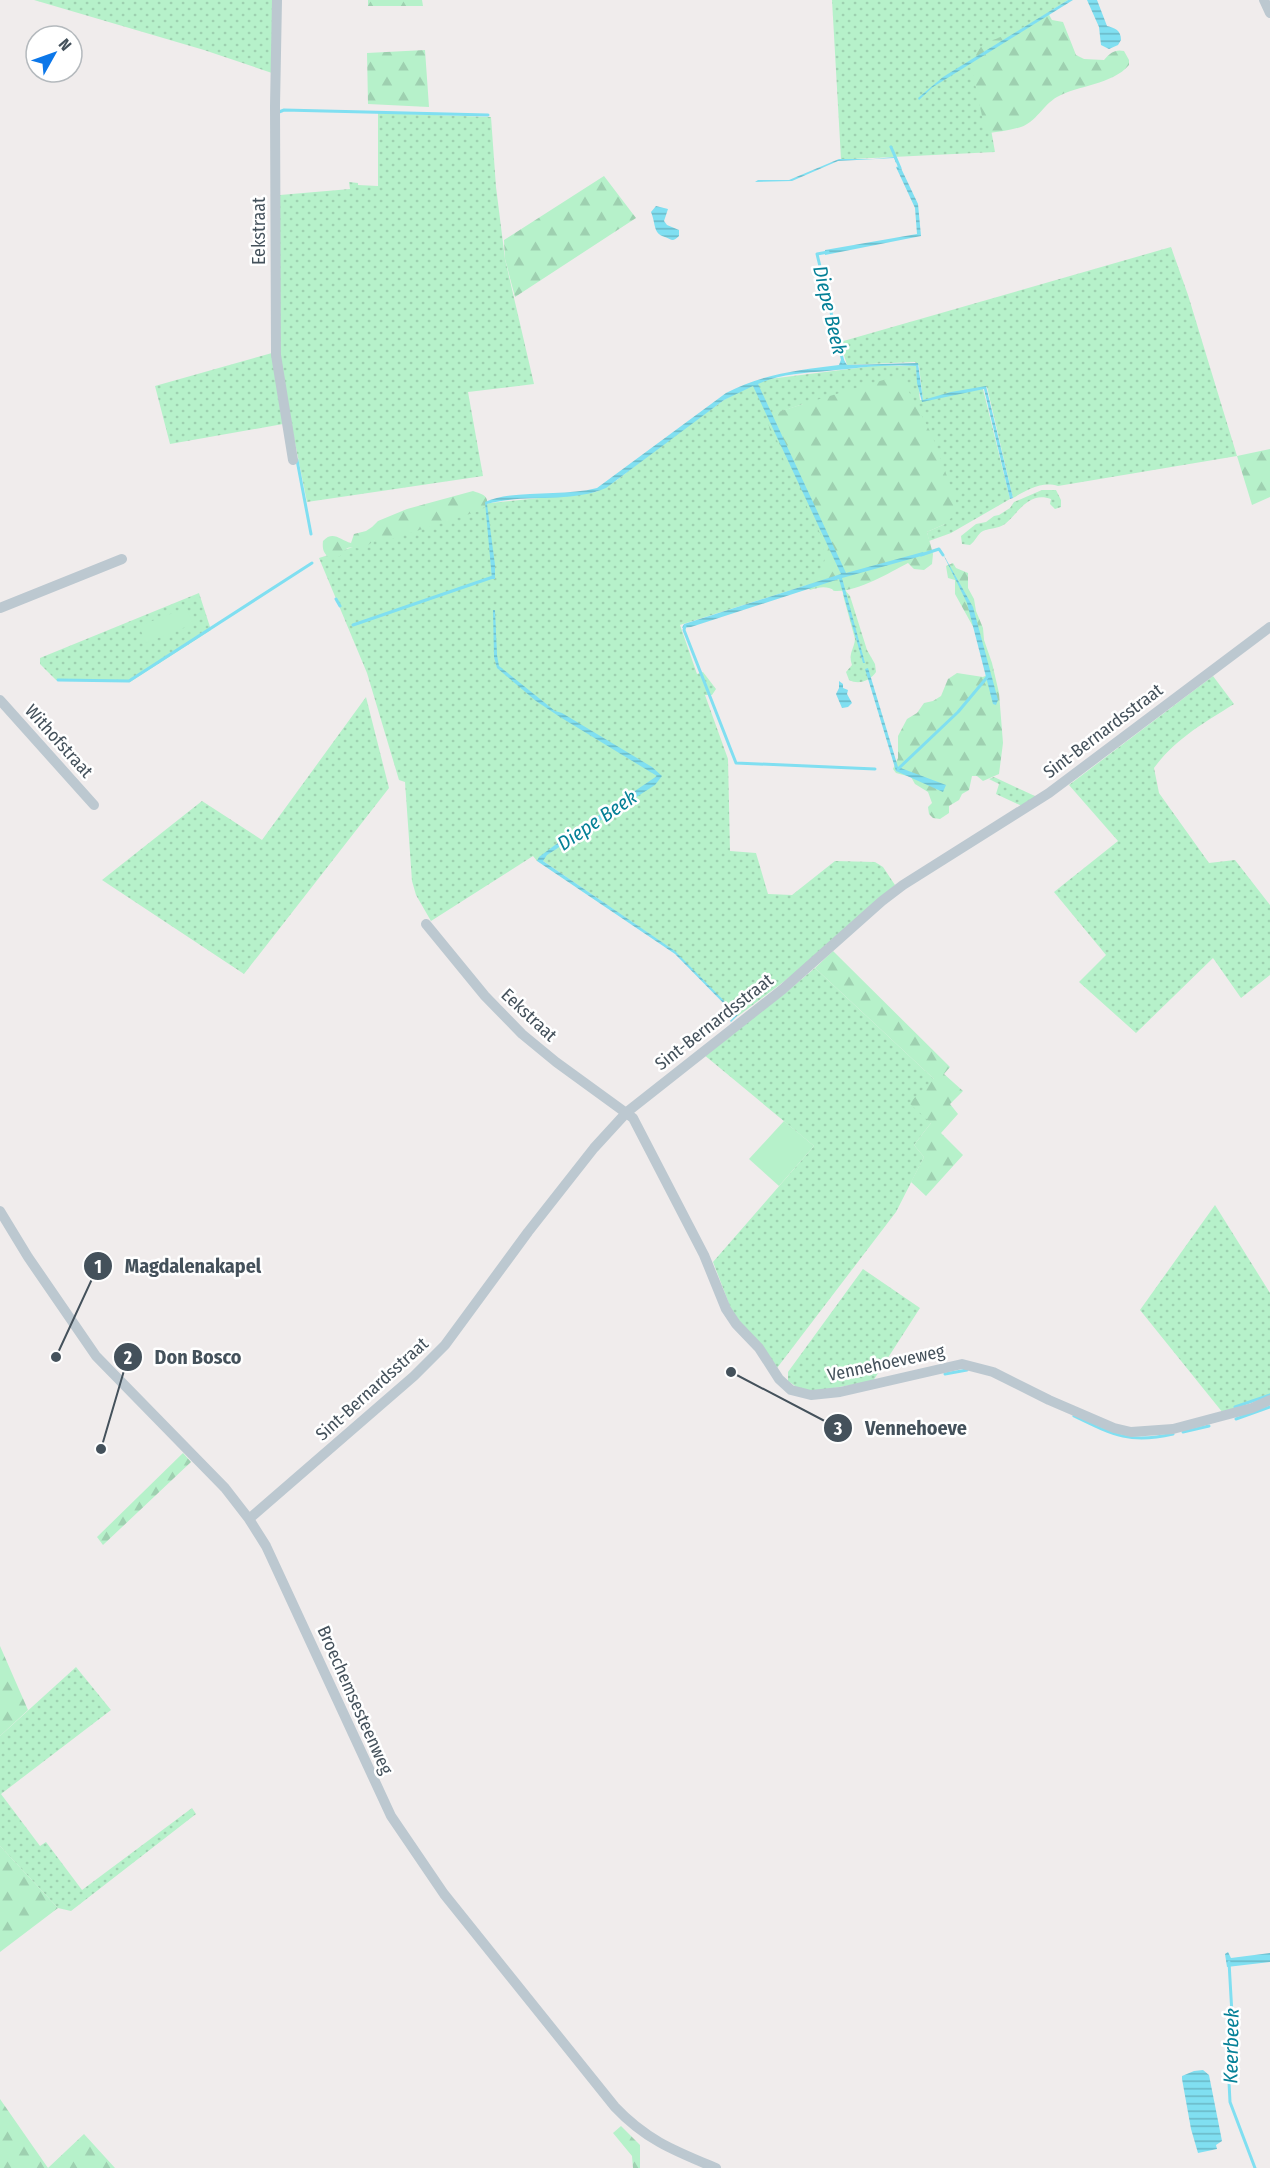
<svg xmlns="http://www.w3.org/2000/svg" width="1270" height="2168" font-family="'Fira Sans Condensed',sans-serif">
	<defs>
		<pattern id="grass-dots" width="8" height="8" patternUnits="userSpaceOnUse" patternTransform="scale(1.5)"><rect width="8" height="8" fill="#b6f1ca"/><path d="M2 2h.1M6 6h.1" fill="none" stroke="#9ed0b0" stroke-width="1.8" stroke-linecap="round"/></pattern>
		<pattern id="forest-firs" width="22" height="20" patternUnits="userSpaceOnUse" patternTransform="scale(1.5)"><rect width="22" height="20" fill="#b6f1ca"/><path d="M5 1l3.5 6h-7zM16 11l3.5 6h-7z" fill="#9ed0b0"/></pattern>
		<pattern id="water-rules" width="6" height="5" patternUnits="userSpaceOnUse" patternTransform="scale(1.5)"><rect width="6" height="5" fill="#80dff1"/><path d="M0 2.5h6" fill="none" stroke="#6ab7c6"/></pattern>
	</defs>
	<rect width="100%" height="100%" fill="#f0ecec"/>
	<!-- grass -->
	<path fill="url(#grass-dots)" d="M34,0H272V73L204,50Z
		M832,0H1068L973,60L989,118L995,152L852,159H841Z
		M378,113L491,117L496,187L505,259L534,384L468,392L483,476L307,502L289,413L280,354V195L350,189L349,182L358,183V185L378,186Z
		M1171,247L1188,295L1237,456L1058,486C1041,481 1027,490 1013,498L987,387L983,389L1010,499L951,533L929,541L927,532L945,524L803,404L768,416L842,574L680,625L697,674L703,672L716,689L712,695H705L728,759L730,851L756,853L768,894L792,895L835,861L875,862L883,867L895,885L794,974L738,1016L673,950L543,861H537L533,856L431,921L416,895L412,881L405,782L399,780L367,673L319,558L490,503L596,492L617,480L668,440L724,400L746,388L769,379L873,366H916L920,400H923L919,366L915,362L847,365L840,342Z
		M272,353L283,424L170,444L155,386Z
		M1042,490H1056L1061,500V507L1055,509L1050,504L1051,499C1029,491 1019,512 1005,524C998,529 990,528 983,531C977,534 976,541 970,545L962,544L961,536L976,524L986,522L994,516L999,515L1010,508L1014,502Z
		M845,590L850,596L867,650L875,664L876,672C870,681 859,685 849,680L846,672L852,665C848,653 854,650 855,639L843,595Z
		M199,593L211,630L130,682L56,680L40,664V658Z
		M1213,676L1234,704C1204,723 1175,739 1154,768L1159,793L1209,863L1235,860L1270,905V975L1241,998L1213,958L1136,1033L1079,982L1106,955L1054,892L1118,841L1069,785Z
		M366,697L389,788L244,974L102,880L202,801L262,840Z
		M994,777L1037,797L1022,806L996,794L999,784L989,779Z
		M815,968L934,1079L931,1123L914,1145L924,1157L896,1212L777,1368L733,1314L713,1262L814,1146L703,1054L784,994Z
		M1215,1205L1270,1293V1395L1223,1413L1140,1310Z
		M863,1269L920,1308L873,1381L811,1392L798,1388L788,1381V1372Z
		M76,1667L111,1710L1,1794L40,1846L46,1842L82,1890L192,1808L196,1814L71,1911L58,1908L0,1846V1736Z"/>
	<!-- forest -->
	<path fill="url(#forest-firs)" d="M368,0H422L423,6H368Z
		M1044,12L1048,13L1052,20L1063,22L1076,55L1084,59L1104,60C1110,53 1115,49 1124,51L1129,60V65C1112,85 1078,85 1057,97C1043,105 1036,122 1021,127C1011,130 999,132 989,133L984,125L971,65C975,37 1006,40 1025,26C1033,20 1034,16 1044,12Z
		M425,50L429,107L368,104L367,53Z
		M604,176L636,218L515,297L505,259L504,240Z
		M900,375L932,435L956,501L952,517L945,524L927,532L933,554L932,564L924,570L914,569L908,563C889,573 859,591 837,591C830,591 836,590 829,588C823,586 816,588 810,590L805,583L806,581L815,578L823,565L825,559L821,535L810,515L798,481L784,462L780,445L770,431L767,418L772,414L803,404Z
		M1270,449V497L1252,505L1237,456Z
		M473,491C481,494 489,495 487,505L479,511L385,541L375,540L363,549C350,548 348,544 340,556L330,558C324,554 322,550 323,541C333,530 340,540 351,543L354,534L366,531L372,527L378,521L407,509Z
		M953,563L956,568L968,573V588L974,599L976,611L983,628L984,640L992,663L999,693L1003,743L999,774L983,781L977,776H972L969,790L962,794L959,800L949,806V813L940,819L933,818L929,814L928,807L932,803L928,792L915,784L911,777L896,773L893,769L898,758V736L907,719L917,713L924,703L933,701L941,696L948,679L957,673L983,677L987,675L976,632L955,594V580L948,578L946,566Z
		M833,951L950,1067L944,1074L963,1091L950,1104L958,1114L941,1133L963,1155L926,1196L911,1182L924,1157L914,1145L931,1123L909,1103L934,1079L815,968Z
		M183,1453L191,1462L103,1545L97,1537Z
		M0,1646L28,1710L0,1736Z
		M0,1846L58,1908L0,1952Z
		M0,2099L48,2168L84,2134L115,2168H0Z
		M621,2126L640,2145V2168H633L632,2156L613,2133Z"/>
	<!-- pitch -->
	<path fill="#b6f1ca" d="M186,608L193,624L146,643L139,626Z
		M784,1121L814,1146L779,1186L749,1159Z"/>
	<!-- water -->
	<path fill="url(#water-rules)" d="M1068,0H1073L933,87L919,100L918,98L943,77Z
		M1087,0H1097L1107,26C1115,28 1121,30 1121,40L1118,45L1109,49L1101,45L1099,27Z
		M894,157L898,161L896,163L894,158L838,161L792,181L755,182L758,180H789L839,159H873Z
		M900,166L918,204L921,236L825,255V250L917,234L915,208L896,167Z
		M656,206L668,209L664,221L667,225L679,230V236C673,242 672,240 665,237C653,234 656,224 651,212Z
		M842,357L847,365L918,363L923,400L951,392L986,386L1013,498L1010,499L984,389L922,402L917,383L916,366C886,364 857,368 827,371C804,373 779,374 758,384L846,573L923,552L925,555L842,578L865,663H863L839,579L691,627L682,628L684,624L841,574L753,386L724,400L606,488C568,504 526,493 487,504L495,565V579H492L485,502C514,489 563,497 597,488L726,393C762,374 799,370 839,365Z
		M942,552L973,607L998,700L996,705L993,704L967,603Z
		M493,610H495L497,655L499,666L555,711L562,713L652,767L662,776L655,785L547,855L543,861L675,951L738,1015L731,1022L730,1021L735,1015L675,954L537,861L539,857L555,845L657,776L560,717L536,701L497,668L494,657Z
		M868,668L898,767L946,785L943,792L896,771L865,669Z
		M839,681L843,684V688L848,690L847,694L852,703L848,707L842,708L836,694L839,688Z
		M1228,1952L1231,1958L1270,1953V1962L1227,1967L1225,1954Z
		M1203,2070L1209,2075L1222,2141L1216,2145L1217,2149L1198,2153L1191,2129L1182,2079V2076L1194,2071Z"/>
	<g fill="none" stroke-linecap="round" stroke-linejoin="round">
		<!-- stream -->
		<path stroke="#80dff1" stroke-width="3" d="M279,112L284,110L488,115
			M891,147L900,168
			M828,252L817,254L843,362
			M297,460L311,534
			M921,555L939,549L943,555
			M336,599L340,606
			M353,625L493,577
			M685,626L684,630L736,763L875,769
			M58,680L129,681L312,563
			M898,769L958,712L989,675
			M945,1374L967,1370
			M1235,1407L1270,1395
			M1074,1416C1113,1435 1130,1444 1173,1434
			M1236,1419L1270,1407
			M1183,1432L1209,1426
			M1229,1962L1233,2032V2060L1229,2082L1230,2102L1255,2168"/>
		<!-- minor -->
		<path stroke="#bcc8d0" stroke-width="10" d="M277,0L275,106L276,355L293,460
			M1264,0L1270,13
			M0,608L122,559
			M0,700L94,805
			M426,924L485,996L522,1034L556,1062L633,1118L704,1255L726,1309L736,1324L759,1348L779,1379L791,1390L811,1395L840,1392L962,1364L993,1372L1049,1400L1114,1428L1131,1432L1173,1429L1252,1408L1270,1400
			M0,1211L28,1257L96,1356L225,1488L249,1519L266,1546L391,1816L444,1894L615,2107C646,2140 675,2151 716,2168
			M249,1519L414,1376L445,1345L528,1232L594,1148L627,1112L783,989L882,901L903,885L1049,793L1270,627"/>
	</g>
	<g text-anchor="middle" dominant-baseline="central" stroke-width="5" stroke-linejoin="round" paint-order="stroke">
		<!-- street labels -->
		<g font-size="18" fill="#44515b" stroke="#fff">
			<text transform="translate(259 231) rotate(-90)">Eekstraat</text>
			<text transform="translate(1103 731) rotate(-37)">Sint-Bernardsstraat</text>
			<text transform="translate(59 741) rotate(48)">Withofstraat</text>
			<text transform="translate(529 1015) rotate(43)">Eekstraat</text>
			<text transform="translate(714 1022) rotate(-38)">Sint-Bernardsstraat</text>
			<text transform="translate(886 1363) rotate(-12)">Vennehoeveweg</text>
			<text transform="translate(372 1389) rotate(-42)">Sint-Bernardsstraat</text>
			<text transform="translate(355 1700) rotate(66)">Broechemsesteenweg</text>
		</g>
		<!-- water labels -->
		<g font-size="20" font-style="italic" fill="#048097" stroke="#fff">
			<text transform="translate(830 310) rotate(77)">Diepe Beek</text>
			<text transform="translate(597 820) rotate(-34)">Diepe Beek</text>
			<text transform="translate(1231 2046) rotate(-89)">Keerbeek</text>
		</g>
	</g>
	<!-- callouts -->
	<path fill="none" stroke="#44515b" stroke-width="2" d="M56 1357L98 1266M101 1449L128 1357M731 1372L838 1428"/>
	<g fill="#44515b" stroke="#fff" stroke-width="2">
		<circle cx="56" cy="1357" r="6"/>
		<circle cx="101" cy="1449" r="6"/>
		<circle cx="731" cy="1372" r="6"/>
		<circle cx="98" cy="1266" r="15"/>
		<circle cx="128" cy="1357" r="15"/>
		<circle cx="838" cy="1428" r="15"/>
	</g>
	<g font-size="18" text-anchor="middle" font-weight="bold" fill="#fff">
		<text x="98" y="1273">1</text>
		<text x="128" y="1364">2</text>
		<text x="838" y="1435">3</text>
	</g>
	<g font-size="20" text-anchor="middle" font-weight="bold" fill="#44515b" stroke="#fff" stroke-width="5" stroke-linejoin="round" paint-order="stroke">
		<text x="193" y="1273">Magdalenakapel</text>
		<text x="198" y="1364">Don Bosco</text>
		<text x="916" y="1435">Vennehoeve</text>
	</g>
	<!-- north arrow -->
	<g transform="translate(54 54) rotate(50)"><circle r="28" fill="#ffffff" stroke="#b4b9bd" stroke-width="1.5"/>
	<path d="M0-4.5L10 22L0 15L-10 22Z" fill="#0c77e9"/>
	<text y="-9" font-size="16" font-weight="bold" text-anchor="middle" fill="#44515b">N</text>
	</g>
</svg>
